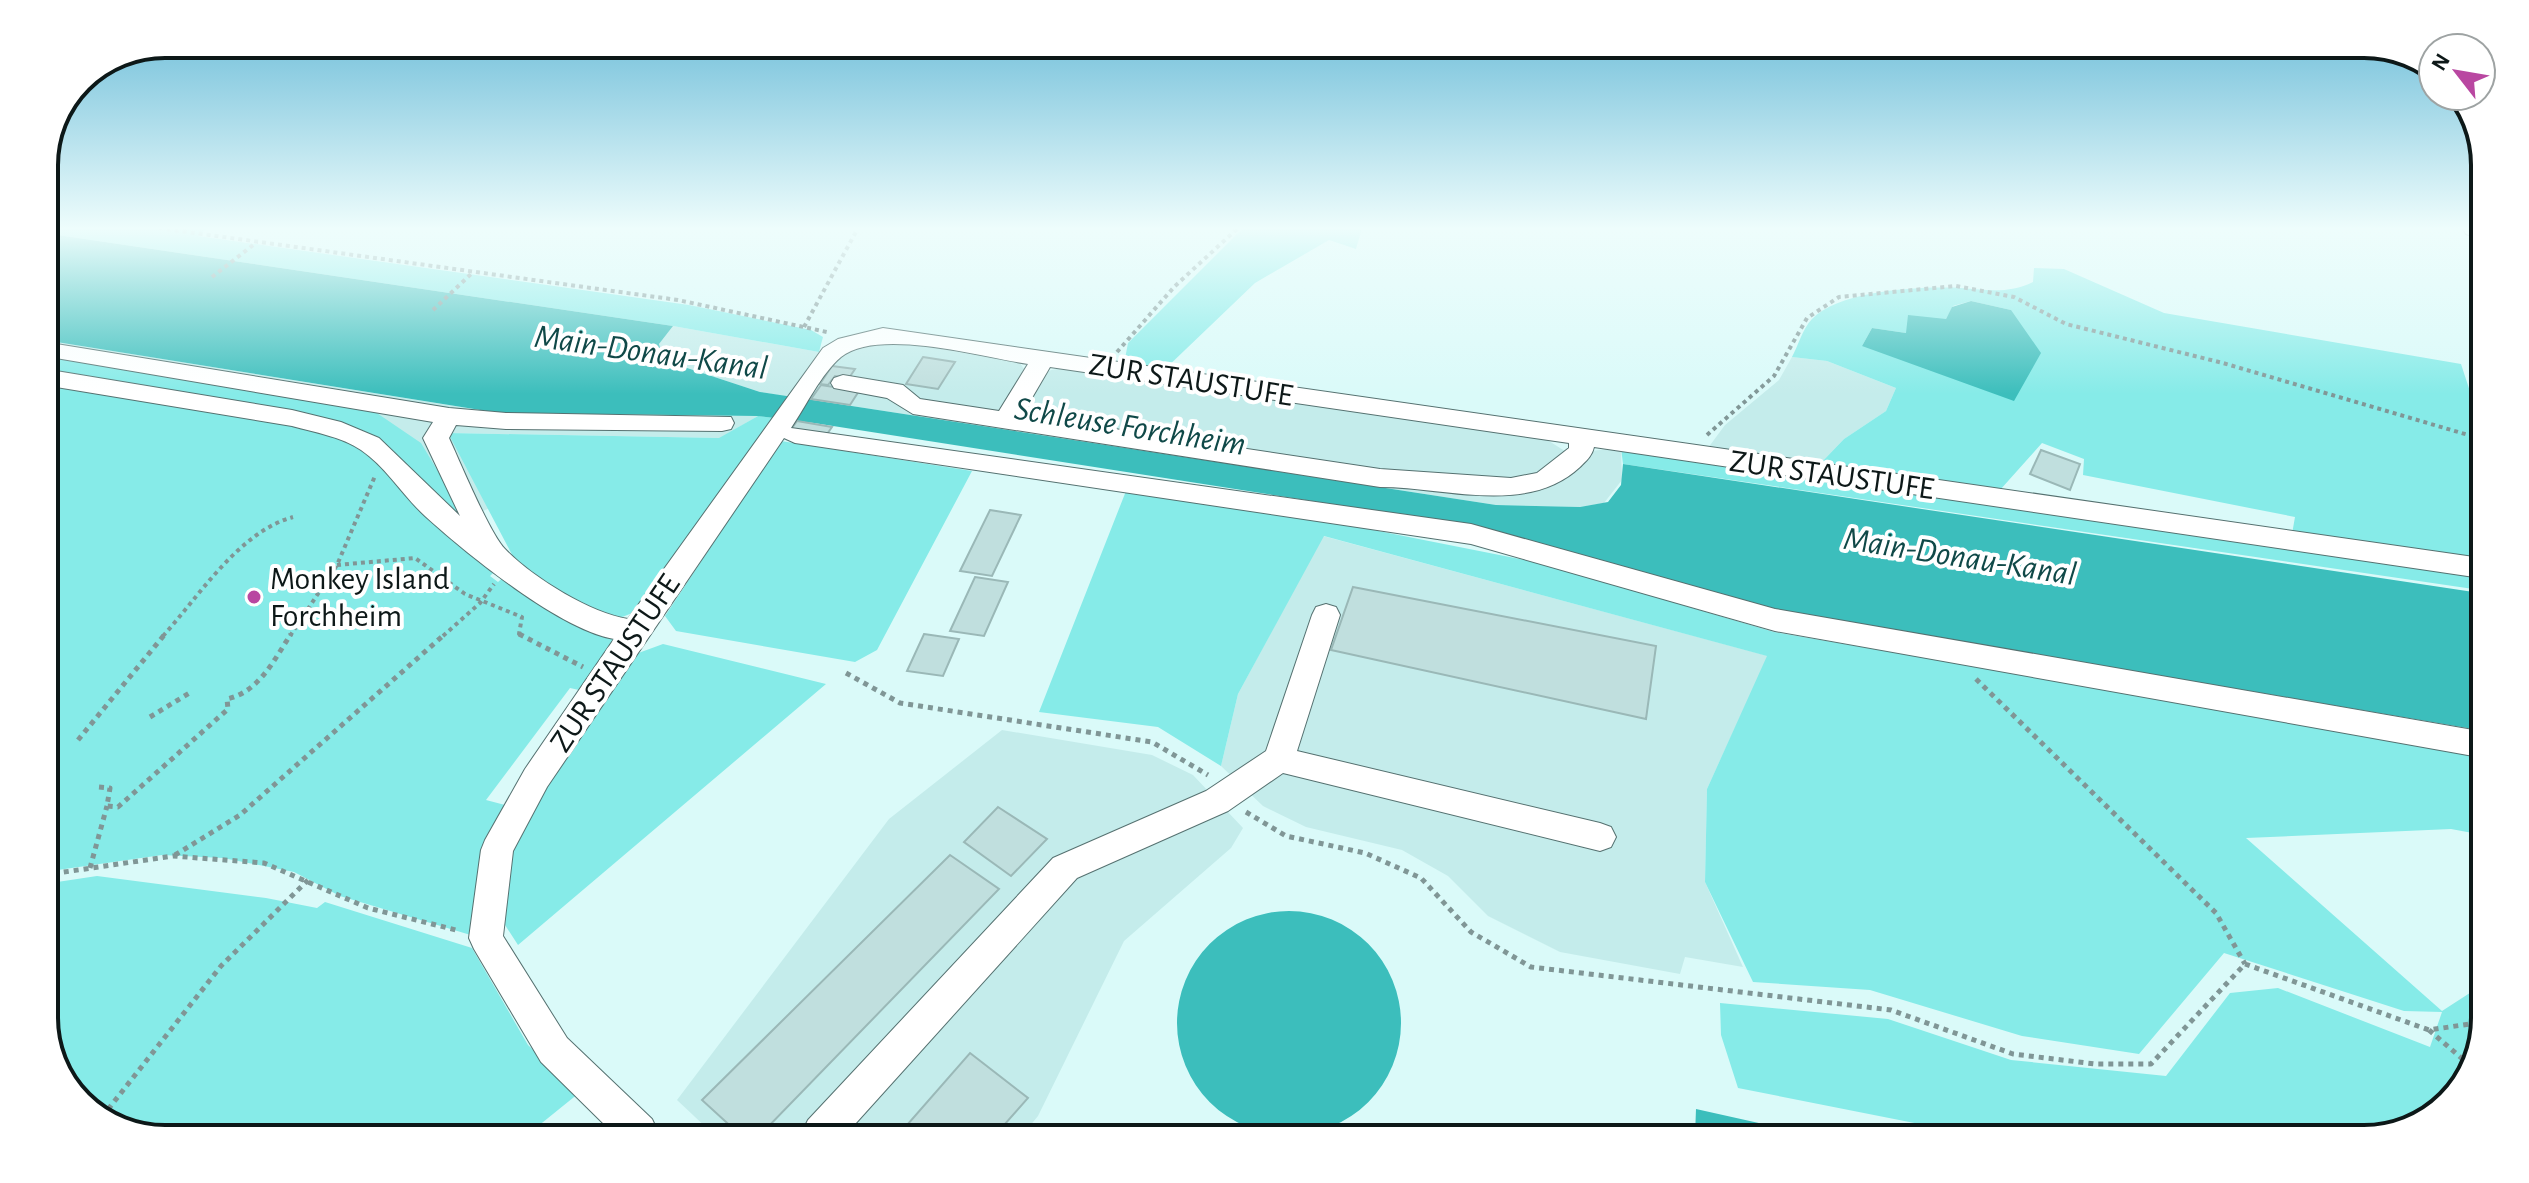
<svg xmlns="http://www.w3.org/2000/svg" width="2529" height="1183" font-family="'Alegreya Sans',sans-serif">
	<rect width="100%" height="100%" fill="#dafaf9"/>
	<!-- built -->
	<path fill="#c4eceb" d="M673,326L819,352L789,397L760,392L675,364L662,354L659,344Z
		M44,340L499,413L758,416L720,438L448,433L490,508L466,518L44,355Z
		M902,342L1020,363L1024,369L1014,391L1051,370L1064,368L1541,436L1568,453L1621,448L1622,480L1604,503L1580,507L1496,505L806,399L831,364L856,346Z
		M1792,357L1827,361L1896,388L1886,411L1844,439L1819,465L1708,448L1725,425L1779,380Z
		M1323,536L1768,656L1707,789L1705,882L1743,967L1685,957L1680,974L1560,952L1488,916L1448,876L1402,850L1306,827L1263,806L1221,766L1238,694Z
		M1002,730L1152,755L1193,775L1243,828L1231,848L1124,941L1038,1116L1024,1133L711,1132L677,1100L889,819Z"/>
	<!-- green -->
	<path fill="#86ebe8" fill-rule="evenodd" d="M44,228H207L198,236L689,305L811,330L823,337L819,352L673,326L44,233Z
		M1243,228H1362L1356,249L1329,240L1255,283L1162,372L1124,364L1128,343Z
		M2034,268L2064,269L2164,313L2461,364L2482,428L2481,561L2292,534L2295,517L2083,475L2084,459L2042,443L2000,490L1819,465L1844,439L1886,411L1896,388L1827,361L1792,357C1798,346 1803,328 1812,319C1840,290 1922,286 1961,288C1987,290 2009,294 2033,282ZM1971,301L2011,310L1862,346L1872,328L1906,333L1946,319L1953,306Z
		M44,355L368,407L421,443L466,518L500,566L490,576L498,582L508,573L554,609L617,641L588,692L570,688L486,800L505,805L474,936L340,896L294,872L223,858L162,855L44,872Z
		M758,416L774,418L640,610L612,621L556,595L518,566L448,433L719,438Z
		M781,441L972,471L877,650L855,662L676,631L665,616Z
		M1621,448L2481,576L2480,590L1623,464Z
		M1126,491L1338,523L1540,563L1774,632L2479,752L2478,834L2451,829L2246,838L2442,1011L2476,989V1065L2431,1119L2365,1139L1985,1137L1738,1088L1721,1035L1720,1003L1888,1019L2011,1060L2166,1076L2230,993L2278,988L2430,1047L2442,1012L2404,1011L2224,953L2139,1054L2022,1036L1870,990L1753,982L1705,882L1707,789L1767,656L1324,536L1238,694L1221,766L1158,727L1039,712Z
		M663,644L826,684L518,945L505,925L510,849L542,792L633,655Z
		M97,876L266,898L317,908L325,902L472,948L528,1045L579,1093L532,1131L118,1130L69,1091L44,1027V884Z"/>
	<!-- water -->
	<path fill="#3cbebc" d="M44,233L673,326L659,344L662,354L675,364L760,392L1496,505L1580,507L1608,502L1621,485L1623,464L2480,593L2479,730L1767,609L1427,519L814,423L757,416L499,413L44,340Z
		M1971,301L2011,310L2041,353L2014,401L1862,346L1872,328L1906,333L1908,315L1946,319L1952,307Z
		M1177 1023a112 112 0 1 1 224 0a112 112 0 1 1-224 0Z
		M1696,1109L1822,1137L1695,1136Z"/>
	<!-- building -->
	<path fill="#c0dfde" stroke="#9ab8b7" stroke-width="2" d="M923,357L955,362L938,389L906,384Z
		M832,366L855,369L849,378L835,376L828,385L820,384Z
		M821,385L859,391L850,405L811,399Z
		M797,421L832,427L825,437L790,431Z
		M2041,450L2080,464L2070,490L2030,474Z
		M990,510L1021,515L992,576L960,571Z
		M975,577L1008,582L984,636L950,631Z
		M1353,587L1656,646L1646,719L1331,650Z
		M924,634L959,639L943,676L907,671Z
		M998,807L1047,839L1011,876L964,842Z
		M950,855L999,889L763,1132H737L702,1100Z
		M970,1053L1028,1098L997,1133H900Z"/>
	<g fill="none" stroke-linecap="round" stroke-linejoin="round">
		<!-- minor casing -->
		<g stroke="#557170" stroke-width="2">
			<path id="minor" d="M883,328L2481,558V578L1594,447C1592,456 1586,461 1580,467C1528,516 1445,487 1380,487L913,414L887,398L834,388L831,383L834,378L843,375L903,385L920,399L999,411L1028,364C982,357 878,327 841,357C821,374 806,406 791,428L1471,524L1775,609L2479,731V757L1775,631L1471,544L795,443L784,438L547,787L513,851L503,936L567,1038L652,1119L658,1132H612L541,1062L474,949L469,938L481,850L485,840L525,769L614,639C560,630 467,554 425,516C403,496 386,467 361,450C342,437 314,432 292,426L44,385V369L292,410L341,422L379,438L460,516L423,438L433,422L44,356V342L449,408L506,413L731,417L734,423L731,429L722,431L506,429L456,425L449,438C460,462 490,534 505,549C532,577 590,613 628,619L823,348L838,339ZM1050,367L1569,443V448L1537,473L1511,478L1380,469L1022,415Z
				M1326,604L1336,607L1340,615L1297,751L1600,823L1611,827L1616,837L1611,847L1600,851L1283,773L1228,811L1077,878L847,1133L802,1132L808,1120L1053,858L1206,791L1266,751L1312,615L1316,607Z"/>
		</g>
		<!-- major casing -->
		<g stroke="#557170" stroke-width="2">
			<path id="major" d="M2462,228H2484V240L2466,234Z"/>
		</g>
		<!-- path-far1 -->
		<path stroke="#809696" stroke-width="4" stroke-dasharray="4 4" stroke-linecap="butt" d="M159,228L678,300L827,332
			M212,277L257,242
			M433,310L472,273
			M804,327L858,228
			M1117,352L1175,286L1238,228
			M1707,435L1774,376L1807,318L1839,297L1956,286L2014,297L2066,324L2223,363L2482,439
			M337,565L415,558L465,594L522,617L519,634L523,636
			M163,636C200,595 239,532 293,517
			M290,636L337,565L375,476
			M443,636L480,603L494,584"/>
		<!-- path -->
		<path stroke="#809696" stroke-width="5" stroke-dasharray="5 5" stroke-linecap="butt" d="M519,634L583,667
			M846,673L900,703L1152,742L1208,775
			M1976,679L2216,913L2245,964
			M150,717L191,692
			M78,740L165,634
			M99,787L110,788L107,806L118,807L228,709L227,699C259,692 274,660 291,634
			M1246,812L1286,836L1365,853L1421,878L1471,932L1531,967L1891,1010L2013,1054L2095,1064H2151L2245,964L2429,1030L2476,1023
			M175,855L240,815L445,634
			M90,868L107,806
			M44,875L173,856L264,863L368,908L460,931
			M2429,1030L2473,1068
			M102,1117L221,966L308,880"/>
		<!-- minor -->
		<use href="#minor" fill="#fff" fill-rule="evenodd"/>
		<!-- major -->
		<use href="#major" fill="#fff" fill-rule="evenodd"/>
	</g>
	<!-- sky -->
	<linearGradient id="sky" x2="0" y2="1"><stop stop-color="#63b8d6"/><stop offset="0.58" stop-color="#eefdfc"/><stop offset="1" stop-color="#eefdfc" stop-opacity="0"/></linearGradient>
	<rect width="2529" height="394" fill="url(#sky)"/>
	<!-- markers -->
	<circle fill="#b947a1" stroke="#fff" stroke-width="3" cx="254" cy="597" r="8"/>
	<g text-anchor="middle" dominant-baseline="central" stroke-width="8" stroke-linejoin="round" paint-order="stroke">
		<!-- street labels -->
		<g font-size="32" fill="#0d1818" stroke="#fff">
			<text transform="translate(1191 380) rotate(9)">ZUR STAUSTUFE</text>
			<text transform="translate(1832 475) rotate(8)">ZUR STAUSTUFE</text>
			<text transform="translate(615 663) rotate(-56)">ZUR STAUSTUFE</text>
		</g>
		<!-- poi labels -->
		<g font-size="32" fill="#0d1818" stroke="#fff" text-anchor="start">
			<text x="270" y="579">Monkey Island<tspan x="270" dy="37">Forchheim</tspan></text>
		</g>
		<!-- water labels -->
		<g font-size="34" font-style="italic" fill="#104948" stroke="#fff">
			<text transform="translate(651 353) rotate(8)">Main-Donau-Kanal</text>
			<text transform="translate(1130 427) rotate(9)">Schleuse Forchheim</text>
			<text transform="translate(1960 557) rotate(9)">Main-Donau-Kanal</text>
		</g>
	</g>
	<!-- crop -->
	<path d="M0 0H2529V1183H0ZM165 58H2364A107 107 0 0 1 2471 165V1018A107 107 0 0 1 2364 1125H165A107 107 0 0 1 58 1018V165A107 107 0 0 1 165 58Z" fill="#fff" fill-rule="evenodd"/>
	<path fill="none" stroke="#0d1818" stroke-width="4" d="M165 58H2364A107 107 0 0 1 2471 165V1018A107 107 0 0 1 2364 1125H165A107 107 0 0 1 58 1018V165A107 107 0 0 1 165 58Z"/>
	<!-- north arrow -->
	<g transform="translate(2457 72) rotate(301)"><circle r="38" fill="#ffffff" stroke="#9ea3a3" stroke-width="2"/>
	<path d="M0-6L14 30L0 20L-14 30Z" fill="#b947a1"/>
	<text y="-12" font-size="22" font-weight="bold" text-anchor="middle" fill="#0d1818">N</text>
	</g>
</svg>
